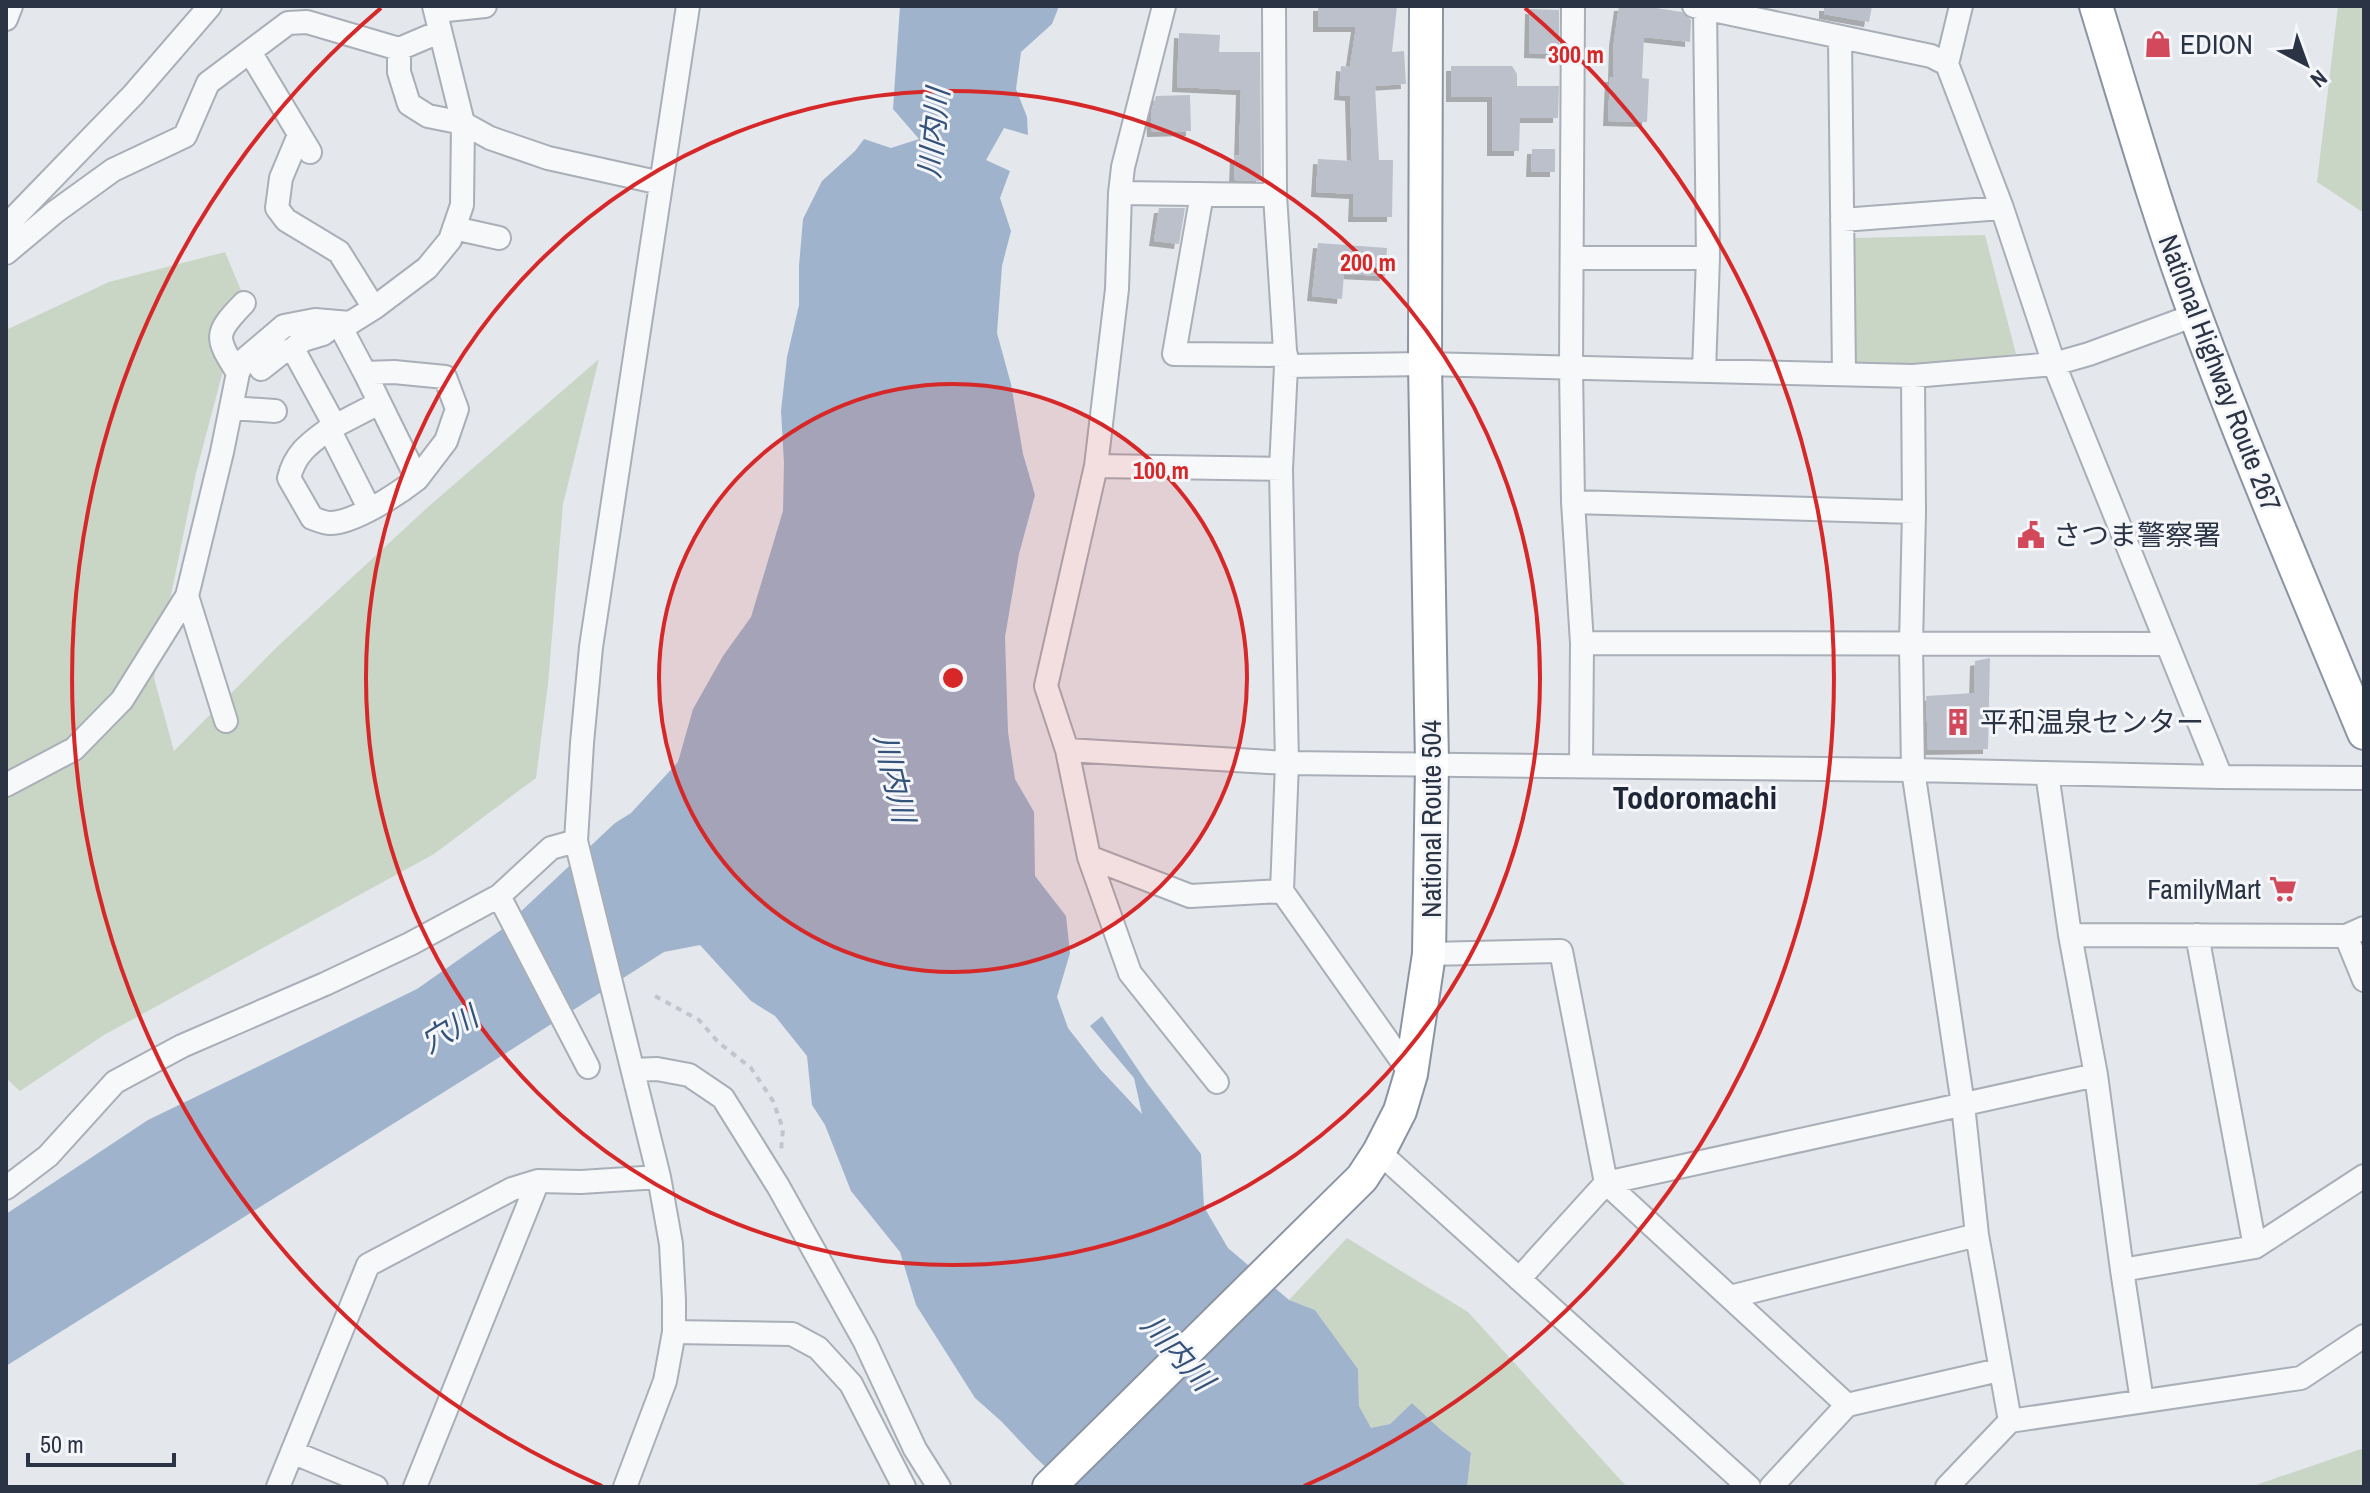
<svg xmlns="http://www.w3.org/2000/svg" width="2370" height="1493" font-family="'Archivo Narrow','Noto Sans JP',sans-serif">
	<defs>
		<filter id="shadow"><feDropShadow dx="-5" dy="5" stdDeviation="0" flood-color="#0004"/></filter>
	</defs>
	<rect width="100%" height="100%" fill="#e4e7ec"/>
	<!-- green -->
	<path fill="#c9d6c5" d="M2338,6H2364V213L2317,182Z
		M1985,235L2016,354L1908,368L1853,363L1852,238Z
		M225,252L243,295L196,473L154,678L174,751L277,647L428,507L599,359L563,504L548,684L536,778L434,854L104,1035L20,1091L6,1078V330L109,282Z
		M1347,1238L1468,1312L1627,1487H1467L1471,1453L1442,1431L1412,1403L1390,1424L1371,1429L1359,1406L1358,1369L1315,1310L1289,1300Z
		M2364,1448V1487H2250Z"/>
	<!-- water -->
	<path fill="#9fb4cc" d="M900,6H1059L1052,24L1021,52L1016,89L1027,117L1028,135L1004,128L986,160L1010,171L1000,198L1011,231L1002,266L997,333L1011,384L1023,454L1035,495L1019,554L1005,637L1008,732L1015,779L1034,812L1035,876L1066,916L1070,953L1057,997L1068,1028L1100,1069L1142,1114L1134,1078L1090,1026L1102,1016L1147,1083L1201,1154L1204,1207L1228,1248L1289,1300L1315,1310L1358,1369L1359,1406L1371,1428L1390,1424L1412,1403L1442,1431L1471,1453L1467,1487H1067L1035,1457L1001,1421L975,1398L916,1305L900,1252L851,1191L825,1125L812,1105L807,1056L775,1016L751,1001L700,945L664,952L484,1067L6,1366V1214L148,1120L417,989L501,930L615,823L631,813L678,762L693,709L723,656L751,617L783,511L784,463L781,411L787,357L799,305V266L803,219L822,181L855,151L864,139L891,148L919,139L893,109Z"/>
	<!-- building -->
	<path fill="#bbc0ca" filter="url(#shadow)" d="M1318,6H1397L1392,52L1404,51L1406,84L1375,86L1379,160H1393L1392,217H1353L1354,194L1316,192L1318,159L1352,161L1350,96L1339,95L1341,66L1350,67L1356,27H1318Z
		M1619,6H1643L1682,12L1691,20L1690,42L1644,37L1642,78L1649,79L1647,122L1608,121L1610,77H1613L1614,41Z
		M1824,6H1872L1869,22L1824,14Z
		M1530,9L1559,10V54L1529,53Z
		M1179,33L1220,35L1219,52H1260L1261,181L1234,180L1235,155H1239L1241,90L1177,87Z
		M1451,66H1512L1517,74V86H1559L1558,118H1520L1519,151H1492V97H1451Z
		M1190,95L1191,131L1152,132L1151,112L1156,96Z
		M1532,149H1555V172H1531Z
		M1159,208H1185L1179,244L1154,241Z
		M1318,243L1387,248L1385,276L1344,274L1342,299L1312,296Z
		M1990,658L1988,749L1928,750L1926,696L1974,693L1975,661Z"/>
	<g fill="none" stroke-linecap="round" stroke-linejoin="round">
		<!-- minor casing -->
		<g stroke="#a9aeb7" stroke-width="26">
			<path id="minor" d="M1164,6L1123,167L1120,193L1117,289L1096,466L1046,686L1067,750L1287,763L1913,770L2221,777L2364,778
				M1274,6L1275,195L1286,366L1281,469L1287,763L1282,891L1411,1074
				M1573,6L1571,367L1573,502L1582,643L1581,766
				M1694,6L1931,56L1947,64L2002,208L2054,364L2221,777
				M437,11L485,6
				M6,19L11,6
				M1840,38L1844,374
				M399,49L439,32
				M250,52L310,152
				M1947,64L1961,6
				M299,135L281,178L277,208L286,220L339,252L374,308
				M1120,193L1275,195
				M1202,194L1174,354L1286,355
				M1842,220L2002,208
				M6,226L133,95L210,6
				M454,228L499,238
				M6,253L55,212L113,170L185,136L208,83L288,23L307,22L399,49V72L409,104L428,116L463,123L490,138L548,158L661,183
				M1573,258H1708
				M293,349L303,340L323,334L338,322L365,373L394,372L445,377L457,409L446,441L417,479L365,373
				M1286,366L1425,364L1913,376L2054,364L2089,354L2195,315
				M261,369L280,354L293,349L335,426
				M1704,371L1708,258L1705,6
				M238,373C215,337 214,334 244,303
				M1913,376L1914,512L1911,644L1913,770L1963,1105L1977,1235L2010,1421
				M231,408L275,411
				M329,429L379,403
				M1096,466L1281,469
				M1573,502L1914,512
				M369,508L329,429C310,443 295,453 289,478L312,518C318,520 324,523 330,523C354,523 398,494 417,479
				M187,596L226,721
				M1582,643L2167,644
				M1067,750L1089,857L1190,896L1282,891
				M2047,773L2070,935L2096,1075L2122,1270L2142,1401
				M6,785L74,749L122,700L187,596L222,452L238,373L244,360L284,326L315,320L350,323L374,308L427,268L450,240L462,205L463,123L434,6
				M1089,857L1130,973L1217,1082
				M499,896L588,1067
				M2070,935L2346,936L2364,928
				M2197,935L2255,1247
				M2346,936L2364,980
				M1429,954L1561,951L1606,1183L1847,1405
				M633,1070L657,1069L689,1075L723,1098L778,1186L865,1342L915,1449L939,1487
				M1379,1152L1749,1487
				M6,1188L48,1156L115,1082L182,1046L325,984L410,944L499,896L551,848L576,841
				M2122,1270L2255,1247L2364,1176
				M1519,1279L1606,1183L2096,1075
				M1730,1297L1977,1235
				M674,1332L792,1334L818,1348L851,1384L904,1487
				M292,1452L376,1487
				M278,1487L368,1265L512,1189L538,1181L581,1182L659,1177
				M415,1487L538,1181
				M625,1487L665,1381L674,1332V1300L671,1244L659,1177L576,841L582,743L591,647L688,6
				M1771,1487L1847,1405L1999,1370
				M1947,1487L2010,1421L2301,1378L2364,1336"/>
		</g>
		<!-- highway casing -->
		<g stroke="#8b94a3" stroke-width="36">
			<path id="highway" d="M2096,6C2128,110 2158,215 2196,317C2248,458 2307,595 2364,733
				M1049,1487L1362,1178L1379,1152L1400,1111L1411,1074L1429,954L1432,764L1425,364L1426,6"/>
		</g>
		<!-- path -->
		<path stroke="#c2c5cb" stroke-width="4" stroke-dasharray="6 6" stroke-linecap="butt" d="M655,996L699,1020L718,1042L751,1068L773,1101L783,1129L781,1151"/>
		<!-- minor -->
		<use href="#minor" stroke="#f7f8fa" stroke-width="22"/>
		<!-- highway -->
		<use href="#highway" stroke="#fff" stroke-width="32"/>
	</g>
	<!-- distance rings -->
	<circle cx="953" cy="678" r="294" fill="#d62828" fill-opacity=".12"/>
	<g fill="none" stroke="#d62828" stroke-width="4">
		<circle cx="953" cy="678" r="294"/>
		<circle cx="953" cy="678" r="587"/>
		<path d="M602 1486A881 881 0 0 1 381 8M1525 8A881 881 0 0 1 1304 1486"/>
	</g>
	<!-- icons -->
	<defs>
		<g id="shop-bare" transform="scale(2.16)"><path d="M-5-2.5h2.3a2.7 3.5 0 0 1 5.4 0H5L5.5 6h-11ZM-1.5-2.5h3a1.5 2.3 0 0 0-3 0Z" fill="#d1495b" stroke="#f4f6f9" stroke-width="2.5" paint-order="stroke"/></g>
		<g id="civic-bare" transform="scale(2.16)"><path d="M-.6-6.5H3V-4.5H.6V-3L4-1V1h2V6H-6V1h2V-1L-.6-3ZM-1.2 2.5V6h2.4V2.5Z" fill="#d1495b" stroke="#f4f6f9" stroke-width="2.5" paint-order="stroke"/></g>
		<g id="building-bare" transform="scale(2.16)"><path d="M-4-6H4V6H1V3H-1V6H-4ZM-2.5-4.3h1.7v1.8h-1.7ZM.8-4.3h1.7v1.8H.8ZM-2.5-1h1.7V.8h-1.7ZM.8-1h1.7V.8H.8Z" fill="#d1495b" stroke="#f4f6f9" stroke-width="2.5" paint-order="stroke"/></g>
		<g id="supermarket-bare" transform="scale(2.16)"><path d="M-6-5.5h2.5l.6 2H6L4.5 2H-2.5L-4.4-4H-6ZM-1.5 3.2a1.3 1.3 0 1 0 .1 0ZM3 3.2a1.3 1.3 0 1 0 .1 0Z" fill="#d1495b" stroke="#f4f6f9" stroke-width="2.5" paint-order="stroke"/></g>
	</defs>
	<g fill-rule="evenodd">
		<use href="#shop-bare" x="2158" y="44"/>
		<use href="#civic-bare" x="2031" y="535"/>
		<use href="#building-bare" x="1958" y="722"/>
		<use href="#supermarket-bare" x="2283" y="889"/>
	</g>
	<g text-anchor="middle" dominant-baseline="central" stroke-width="6" stroke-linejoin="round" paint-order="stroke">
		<!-- poi labels -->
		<g font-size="28" fill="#2b3445" stroke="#f4f6f9" text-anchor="start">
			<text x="2180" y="44">EDION</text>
			<text x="2053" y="535">さつま警察署</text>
			<text x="1980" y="722">平和温泉センター</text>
			<text x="2261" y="889" text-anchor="end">FamilyMart</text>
		</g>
		<!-- street labels -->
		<g font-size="28" fill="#2b3445" stroke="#f4f6f9">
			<text transform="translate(2220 373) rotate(69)">National Highway Route 267</text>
			<text transform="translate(1431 819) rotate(-90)">National Route 504</text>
		</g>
		<!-- water labels -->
		<g font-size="30" font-style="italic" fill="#34527a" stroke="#f4f6f9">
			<text transform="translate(933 133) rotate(-84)">川内川</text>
			<text transform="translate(895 778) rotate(77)">川内川</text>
			<text transform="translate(449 1029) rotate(-31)">穴川</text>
			<text transform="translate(1178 1352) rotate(48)">川内川</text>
		</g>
		<!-- quarter labels -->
		<g font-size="32" font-weight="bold" fill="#1d2536" stroke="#f4f6f9">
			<text x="1695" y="797">Todoromachi</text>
		</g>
	</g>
	<circle cx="953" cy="678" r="12" fill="#d62828" stroke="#f4f6f9" stroke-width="4"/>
	<g font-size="24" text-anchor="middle" font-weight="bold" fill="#d62828" stroke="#f4f6f9" stroke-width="6" stroke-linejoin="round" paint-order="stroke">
		<text x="1576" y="63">300 m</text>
		<text x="1368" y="271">200 m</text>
		<text x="1161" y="479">100 m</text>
	</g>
	<!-- border -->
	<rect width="2370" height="1493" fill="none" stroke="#2b3445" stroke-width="16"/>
	<!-- north arrow -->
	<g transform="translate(2306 64) rotate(139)" stroke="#f4f6f9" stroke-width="6" paint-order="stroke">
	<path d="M0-6L14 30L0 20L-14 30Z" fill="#2b3445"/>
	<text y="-12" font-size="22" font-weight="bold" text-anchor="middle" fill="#2b3445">N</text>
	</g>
	<!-- scale -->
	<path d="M28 1453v12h146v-12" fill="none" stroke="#2b3445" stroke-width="4"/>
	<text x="40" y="1453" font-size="24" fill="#2b3445" stroke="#f4f6f9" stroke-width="6" paint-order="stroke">50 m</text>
</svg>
